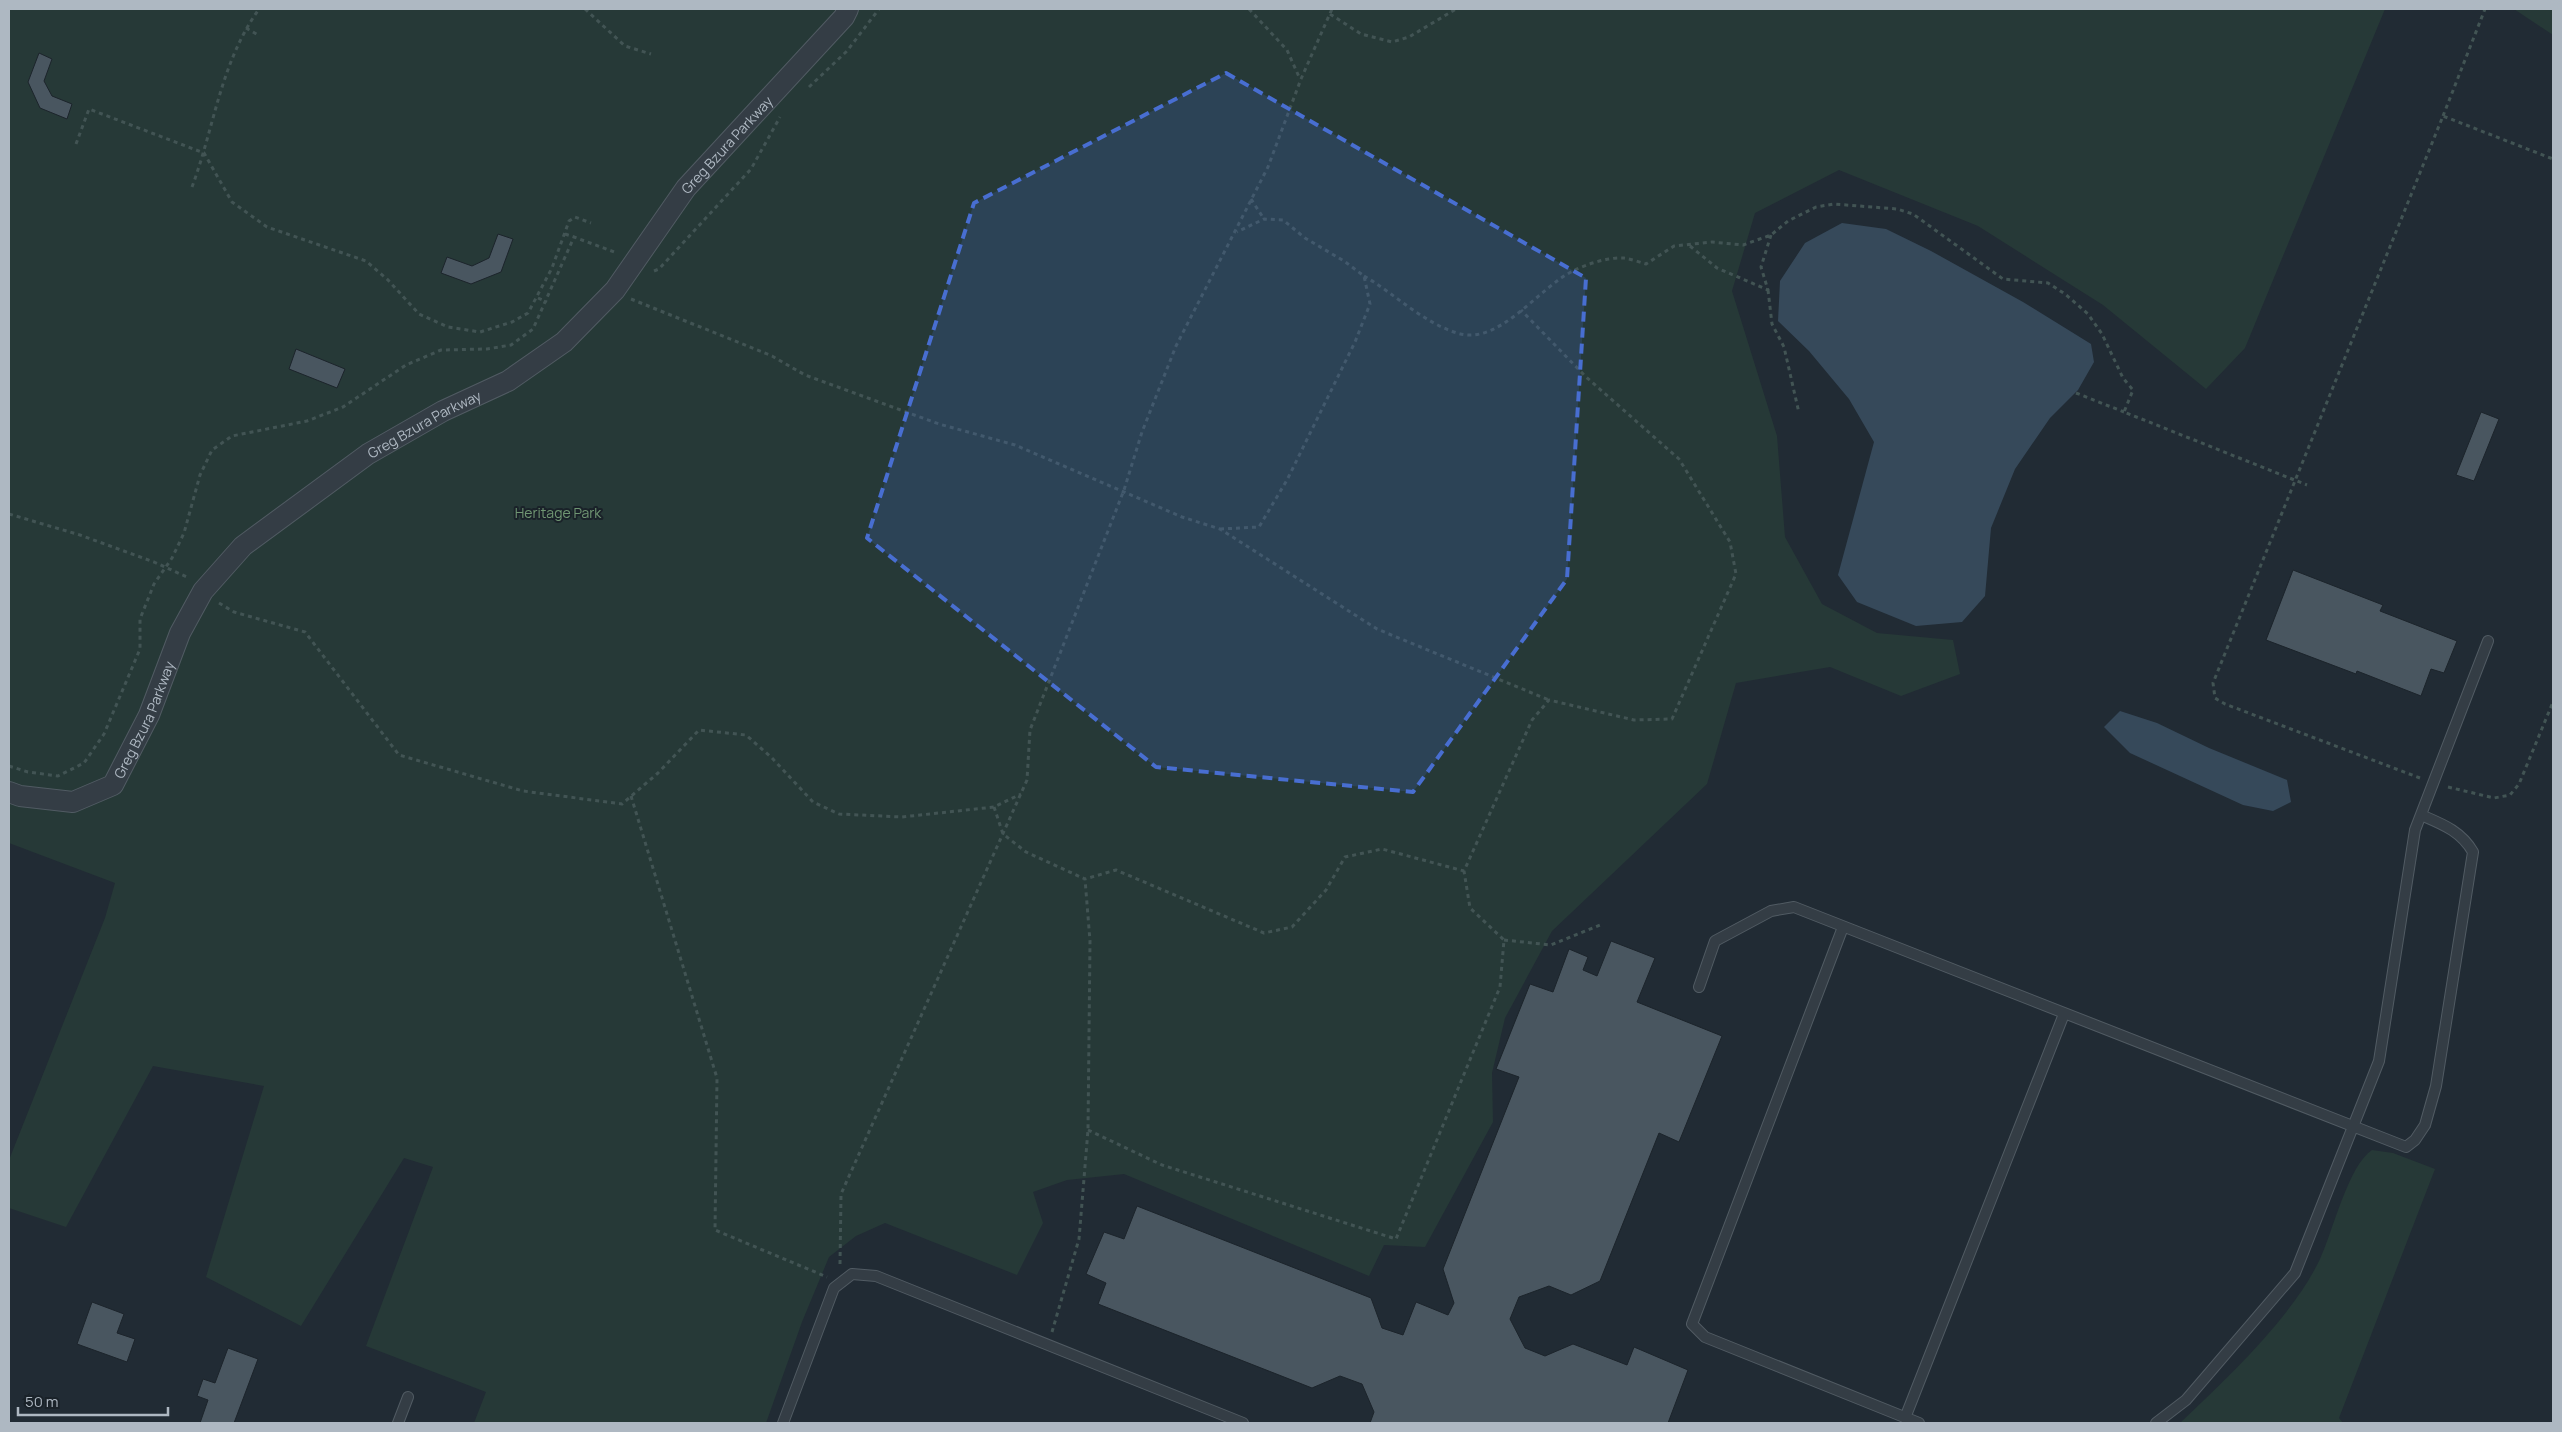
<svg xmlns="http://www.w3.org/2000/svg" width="2562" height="1432" font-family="Manrope,sans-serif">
	<rect width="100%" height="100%" fill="#212b34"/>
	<!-- green -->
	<path fill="#263937" d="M9,9H2385L2245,348L2206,389L2103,305L1978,226L1839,170L1755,213L1732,291L1777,436L1785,537L1822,604L1877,633L1953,640L1960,674L1901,696L1830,667L1736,683L1707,784L1552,931L1505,1018L1492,1073L1493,1122L1425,1247L1384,1245L1369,1276L1124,1174L1067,1180L1033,1192L1043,1223L1017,1275L885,1223L856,1236L829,1257L802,1322L766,1423H474L486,1392L366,1346L433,1167L404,1158L301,1326L206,1277L264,1086L153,1066L66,1227L9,1208V1160L105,918L115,883L9,843Z
		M2514,9H2553V35Z
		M2372,1150L2393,1153L2435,1169L2339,1418L2343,1423H2180C2227,1378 2292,1318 2320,1259C2333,1231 2348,1166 2372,1150Z"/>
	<!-- water -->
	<path fill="#36495a" d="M1842,223L1886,229L1931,251L2023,302L2091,344L2094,362L2078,390L2050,418L2015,469L1991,528L1985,596L1962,622L1916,626L1857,602L1838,575L1874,442L1849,399L1809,351L1778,321L1780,281L1805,243Z
		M2120,711L2157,723L2209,748L2287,780L2291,802L2273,811L2243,805L2130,753L2104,727Z"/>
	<!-- building -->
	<path fill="#495660" stroke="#1c242b" d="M39,53L52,59L44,81L52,96L72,104L67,119L40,108L28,82Z
		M498,234L513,239L501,272L471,284L441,273L447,257L472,266L489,258Z
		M296,349L345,369L337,388L289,369Z
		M2481,412L2499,419L2474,481L2456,475Z
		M2293,570L2383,605L2380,611L2457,641L2444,673L2431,669L2421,696L2357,671L2356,674L2266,640Z
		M1611,941L1655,958L1637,1002L1722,1036L1679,1142L1659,1133L1600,1281L1571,1295L1549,1286L1519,1297L1510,1319L1525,1348L1545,1356L1573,1344L1627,1365L1634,1347L1688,1370L1668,1423H1370L1374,1412L1362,1384L1340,1376L1312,1388L1098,1304L1106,1283L1086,1274L1104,1232L1124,1239L1137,1206L1371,1298L1382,1328L1403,1335L1416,1302L1448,1315L1454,1303L1443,1269L1519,1077L1496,1069L1530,984L1553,992L1569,949L1588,957L1583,970L1597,976Z
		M92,1302L124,1314L117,1333L135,1339L127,1362L77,1344Z
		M228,1348L258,1359L234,1423H200L208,1400L197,1396L203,1379L215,1383Z"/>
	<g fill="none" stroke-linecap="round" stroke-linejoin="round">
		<!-- lane casing -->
		<g stroke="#515b63" stroke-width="12">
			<path id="lane" d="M1843,927L1692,1324L1705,1337L1919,1423
				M1699,987L1715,941L1771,911L1794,907L2406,1147L2415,1140L2425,1125L2436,1086L2473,852C2461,831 2442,824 2421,815
				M1905,1418L2064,1014
				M398,1423L408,1397
				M783,1423L834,1288L852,1274L876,1276L1243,1423
				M2156,1423L2186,1400L2295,1273L2379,1061L2415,830L2488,641"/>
		</g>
		<!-- street casing -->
		<g stroke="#515b63" stroke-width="22">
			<g id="street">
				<path id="s1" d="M9,792L20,796L73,802L113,785L149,715L180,633L203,591L243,546L368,454L443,411L508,381L564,342L615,290L686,188L844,17L848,9"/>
			</g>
		</g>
		<!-- path -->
		<path stroke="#425454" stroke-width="3" stroke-dasharray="4 4" stroke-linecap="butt" d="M585,9L625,46L651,54
			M1249,9L1287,50L1300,79
			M1330,14L1361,34L1392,42L1409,37L1456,9
			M246,28L258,35
			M809,87L847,51L879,9
			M2443,116L2485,9
			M76,144L89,109L204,153L232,202L267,227L366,261L388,280L419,314L448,327L480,332L512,322L528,313L552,268L569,221L575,217L591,223
			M192,187C215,125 220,64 259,9
			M1251,199L1264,219
			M565,234L574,237
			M1690,246L1717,268L1768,290L1761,267L1771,235
			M654,271L659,269L751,169L780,117
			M1364,276C1395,294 1422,322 1457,333C1499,347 1539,287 1573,271C1587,264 1608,257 1624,258C1631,259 1639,262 1646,264L1674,246L1712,242L1743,245L1771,235L1788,221L1816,207L1834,204L1897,209L1913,214L2003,279L2048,283L2065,294L2088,314L2102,334L2123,378L2133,390L2124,412L2307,485
			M1768,290L1772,324L1784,347L1799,413
			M538,298L547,302
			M631,299L772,356L805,375L939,424L1015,445L1182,517L1220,529L1377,629L1549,700
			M2076,393L2124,412
			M9,514L80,535L154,562L189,578
			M1220,529L1259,527L1287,480L1355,342L1370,304L1364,276L1344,261L1305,238L1283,220L1264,219L1237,232
			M219,603L234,612L305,632L399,755L523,791L622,804L658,773L699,730L746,735L772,758L813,802L839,814L902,817L994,807L1021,794
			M9,766L28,772L58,776L84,763L104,734L140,649V619L154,584L172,558L184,533L200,475L212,450L232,436L307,421L343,407L406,365L441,350L487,349L511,345L533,329L574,237L617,253
			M2420,778L2225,704L2215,698L2213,683L2443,116L2553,159
			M2448,787L2494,798L2510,795L2519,784L2553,702
			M631,796L717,1078L715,1230L827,1277
			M994,807L1003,834L1026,852L1085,879L1116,870L1264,933L1292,927L1326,890L1345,857L1382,849L1464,871
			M1504,940L1551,945L1600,925
			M1088,1130L1162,1165L1396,1239L1500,987L1504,940L1470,908L1464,871L1532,720L1549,700L1634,720L1672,719L1736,574L1730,542L1679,459L1585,376L1521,310
			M840,1264L841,1194L1027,780L1030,730L1124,490L1142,432L1176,346L1268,167L1301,79L1332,9
			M1052,1332L1079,1239L1088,1130L1090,941L1085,879"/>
		<!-- lane -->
		<use href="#lane" stroke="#343d45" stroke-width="10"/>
		<!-- street -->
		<use href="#street" stroke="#343d45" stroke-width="20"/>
	</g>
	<!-- marked area -->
	<path fill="#486ed1" fill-opacity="0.2" stroke="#486ed1" stroke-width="4" stroke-dasharray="10 6" stroke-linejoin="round" d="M1226,73L1586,278L1567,579L1413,792L1156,767L867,538L974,203Z"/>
	<g text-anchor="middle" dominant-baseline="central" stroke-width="4" stroke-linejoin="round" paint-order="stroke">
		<!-- street labels -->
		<g font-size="14" fill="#aeb8c2" stroke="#1a2229">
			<text stroke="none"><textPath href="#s1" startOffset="1021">Greg Bzura Parkway</textPath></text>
			<text stroke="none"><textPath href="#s1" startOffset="602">Greg Bzura Parkway</textPath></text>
			<text stroke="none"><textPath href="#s1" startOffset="181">Greg Bzura Parkway</textPath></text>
		</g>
		<!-- park labels -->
		<g font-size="14" fill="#709673" stroke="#1a2229">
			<text x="558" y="512">Heritage Park</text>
		</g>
	</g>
	<!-- border -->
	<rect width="2562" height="1432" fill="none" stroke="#aeb8c2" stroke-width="20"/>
	<!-- scale -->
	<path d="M18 1407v8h150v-8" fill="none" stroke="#aeb8c2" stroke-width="2.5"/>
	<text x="25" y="1407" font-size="15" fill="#aeb8c2" stroke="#1a2229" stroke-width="4" paint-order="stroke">50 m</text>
</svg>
